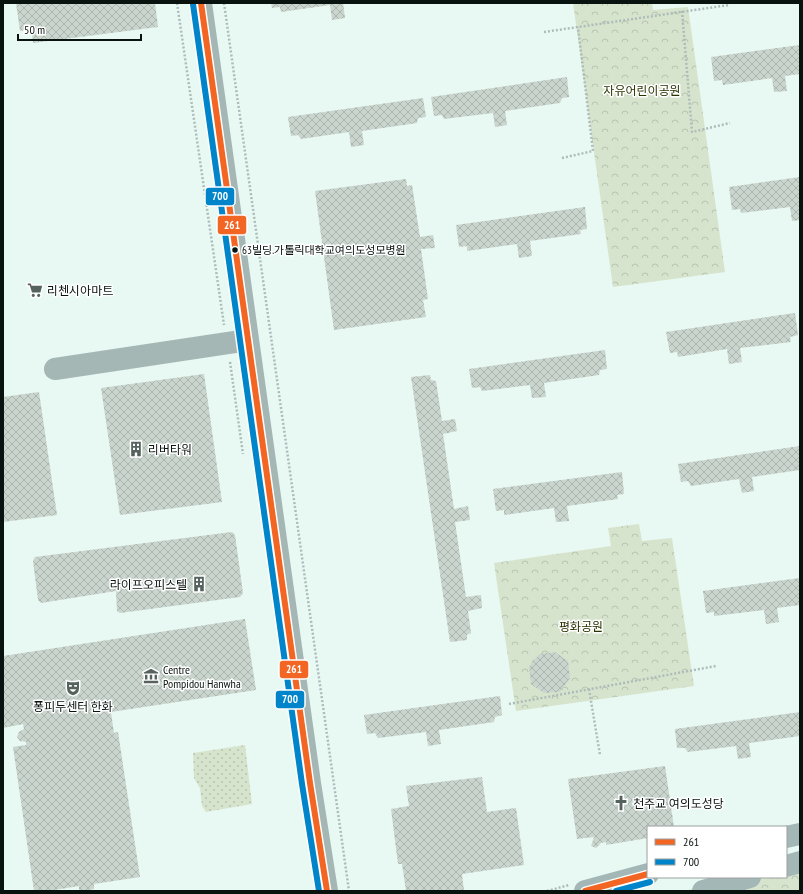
<svg xmlns="http://www.w3.org/2000/svg" width="803" height="894" font-family="'PT Sans Narrow','Noto Sans KR',sans-serif">
	<defs>
		<pattern id="grass-dots" width="8" height="8" patternUnits="userSpaceOnUse"><rect width="8" height="8" fill="#d7e4cd"/><path d="M2 2h.1M6 6h.1" fill="none" stroke="#b7c3af" stroke-width="1.8" stroke-linecap="round"/></pattern>
		<pattern id="park-crowns" width="20" height="18" patternUnits="userSpaceOnUse"><rect width="20" height="18" fill="#d7e4cd"/><path d="M2 6a3 3 0 1 1 6 0M12 15a3 3 0 1 1 6 0" fill="none" stroke="#b7c3af"/></pattern>
		<pattern id="building-cross-hatch" width="8" height="8" patternUnits="userSpaceOnUse"><rect width="8" height="8" fill="#cad5ce"/><path d="M0 0l8 8M0 8l8-8" fill="none" stroke="#acb6b0"/></pattern>
	</defs>
	<rect width="100%" height="100%" fill="#e8f8f2"/>
	<!-- grass -->
	<path fill="url(#grass-dots)" d="M245,745L252,804L206,812L202,806L200,788L194,778L193,753Z"/>
	<!-- park -->
	<path fill="url(#park-crowns)" d="M573,3H652L653,10L688,7L725,272L613,287Z
		M639,524L642,541L672,538L694,686L516,711L494,563L611,546L608,528Z
		M800,856V891H685L731,877H786V860Z"/>
	<!-- building -->
	<path fill="url(#building-cross-hatch)" d="M16,3H155L158,27L33,43L32,34L34,33L33,29L20,31Z
		M271,3H343L345,18L332,20L330,5L281,12L280,7L272,8Z
		M800,45V74L785,76L787,91L774,92L772,78L723,85L722,80L714,81L711,57Z
		M567,77L569,97L562,98L560,103L505,111L507,125L495,127L493,113L444,119L442,115L434,116L431,97Z
		M423,98L426,117L418,118L417,123L362,131L364,145L351,147L349,132L301,139L298,135L291,136L288,117Z
		M800,177V220L792,221L790,207L741,213L740,209L732,210L729,187Z
		M406,179L407,186L412,185L420,237L433,235L435,248L421,249L428,299L423,300L426,317L334,330L315,191Z
		M585,207L587,229L580,230L581,234L530,241L532,256L519,258L517,244L467,251V246L459,247L456,225Z
		M795,313L798,335L790,337L791,342L740,348L742,362L729,364L727,349L678,357L677,352L670,353L666,332Z
		M605,350L607,369L600,370L599,375L544,383L546,397L532,398L530,385L482,391L480,387L472,388L469,369Z
		M204,374L222,502L120,515L101,388Z
		M430,375L431,380L436,381L442,421L455,419L457,431L443,434L454,509L468,506L470,520L455,522L466,597L481,595L482,608L468,611L471,633L467,635V640L450,642L411,377Z
		M39,392L57,515L3,522V397Z
		M800,446V470L752,477L754,491L742,493L739,479L691,486L688,481L681,482L678,464Z
		M622,472L624,494L617,495L618,499L567,506L569,521L556,522L554,508L504,515V510L496,511L493,489Z
		M232,532L235,535L243,593L240,597L120,613L117,611L116,591L41,603L38,600L33,561L35,557Z
		M800,578V605L777,608L779,622L766,624L764,610L714,616V612L706,613L703,591Z
		M245,619L256,690L111,712L114,733L118,732L140,877L94,884V889L84,891L79,890V886L48,891H34L13,747L26,745V742L20,741L17,737L19,732L24,729L23,724L3,728V656Z
		M555,652L568,661L570,678L560,692L544,693L531,684L529,667L539,654Z
		M500,696L502,715L495,717L494,722L439,730L441,744L428,746L426,732L378,738L375,733L367,734L364,715Z
		M800,712V736L749,743L751,757L738,759L736,746L688,752L685,748H677L675,729Z
		M665,766L674,827H648V838L606,845V842L601,843L596,848L591,846L594,837L577,839L568,779Z
		M482,777L487,812L516,808L524,865L462,874L464,891H406L402,864H398L391,809L409,806L406,786Z"/>
	<g fill="none" stroke-linecap="round" stroke-linejoin="round">
		<!-- path -->
		<path stroke="#adbcba" stroke-width="2.5" stroke-dasharray="2 2" stroke-linecap="butt" d="M177,3L224,325
			M224,3L349,891
			M682,11L692,132L730,123
			M544,32L729,5
			M562,158L593,151L578,27
			M230,362L243,454
			M589,689L600,755
			M509,704L716,666
			M547,891L569,885"/>
		<!-- minor -->
		<path stroke="#a4b7b5" stroke-width="22" d="M201,3L310,783L327,891
			M55,369L248,340"/>
		<!-- major -->
		<path stroke="#a3b8b6" stroke-width="22" d="M786,837L800,834
			M786,866L800,862
			M585,891L648,874
			M703,891L750,877"/>
		<!-- bus-1 casing -->
		<g stroke="#fff" stroke-width="9">
			<path id="bus-1" d="M201,3L310,783L327,891
				M585,891L648,874"/>
		</g>
		<!-- bus-2 casing -->
		<g stroke="#fff" stroke-width="9">
			<path id="bus-2" d="M193,4L302,784L319,891
				M616,891L650,882"/>
		</g>
		<!-- bus-1 -->
		<use href="#bus-1" stroke="#f26522" stroke-width="6"/>
		<!-- bus-2 -->
		<use href="#bus-2" stroke="#0085ca" stroke-width="6"/>
	</g>
	<!-- icons -->
	<defs>
		<g id="supermarket-bare" transform="scale(1.2)"><path d="M-6-5.5h2.5l.6 2H6L4.5 2H-2.5L-4.4-4H-6ZM-1.5 3.2a1.3 1.3 0 1 0 .1 0ZM3 3.2a1.3 1.3 0 1 0 .1 0Z" fill="#56625e" stroke="#fff" stroke-width="2.5" paint-order="stroke"/></g>
		<g id="building-bare" transform="scale(1.2)"><path d="M-4-6H4V6H1V3H-1V6H-4ZM-2.5-4.3h1.7v1.8h-1.7ZM.8-4.3h1.7v1.8H.8ZM-2.5-1h1.7V.8h-1.7ZM.8-1h1.7V.8H.8Z" fill="#56625e" stroke="#fff" stroke-width="2.5" paint-order="stroke"/></g>
		<g id="museum-bare" transform="scale(1.2)"><path d="M0-6L6-3V-2H-6V-3ZM-5-1h2V3h-2ZM-1-1h2V3h-2ZM3-1h2V3H3ZM-6 4H6V6H-6Z" fill="#56625e" stroke="#fff" stroke-width="2.5" paint-order="stroke"/></g>
		<g id="theatre-bare" transform="scale(1.2)"><path d="M-5-5.5Q0-4 5-5.5V0Q5 5 0 6Q-5 5-5 0ZM-3.3-2.5H-1v1.5H-3.3ZM1-2.5H3.3v1.5H1ZM-2.8 1Q0 5.5 2.8 1Z" fill="#56625e" stroke="#fff" stroke-width="2.5" paint-order="stroke"/></g>
		<g id="church-bare" transform="scale(1.2)"><path d="M-1.2-6h2.4v3.5h3.3v2.4h-3.3V6h-2.4V-.1h-3.3v-2.4h3.3Z" fill="#56625e" stroke="#fff" stroke-width="2.5" paint-order="stroke"/></g>
	</defs>
	<g fill-rule="evenodd">
		<use href="#supermarket-bare" x="35" y="290"/>
		<use href="#building-bare" x="136" y="449"/>
		<use href="#building-bare" x="199" y="584"/>
		<use href="#museum-bare" x="151" y="676"/>
		<use href="#theatre-bare" x="73" y="688"/>
		<use href="#church-bare" x="621" y="803"/>
	</g>
	<!-- markers -->
	<circle fill="#08120e" stroke="#fff" stroke-width="1.5" cx="235" cy="250" r="3.5"/>
	<g text-anchor="middle" dominant-baseline="central" stroke-width="3" stroke-linejoin="round" paint-order="stroke">
		<!-- bus labels -->
		<g font-size="11" fill="#08120e" stroke="#fff" text-anchor="start">
			<text x="242" y="250">63빌딩.가톨릭대학교여의도성모병원</text>
		</g>
		<!-- park labels -->
		<g font-size="12" fill="#2a3200" stroke="#fff">
			<text x="642" y="90">자유어린이공원</text>
			<text x="581" y="626">평화공원</text>
		</g>
		<!-- poi labels -->
		<g font-size="12" fill="#08120e" stroke="#fff" text-anchor="start">
			<text x="47" y="290">리첸시아마트</text>
			<text x="148" y="449">리버타워</text>
			<text x="187" y="584" text-anchor="end">라이프오피스텔</text>
			<text x="163" y="669">Centre<tspan x="163" dy="14">Pompidou Hanwha</tspan></text>
			<text x="73" y="706" text-anchor="middle">퐁피두센터 한화</text>
			<text x="633" y="803">천주교 여의도성당</text>
		</g>
	</g>
	<g stroke="#fff" stroke-width="1.5">
		<rect x="205" y="187" width="30" height="19" rx="4" fill="#0085ca"/>
		<rect x="217" y="215" width="30" height="20" rx="4" fill="#f26522"/>
		<rect x="279" y="660" width="30" height="19" rx="4" fill="#f26522"/>
		<rect x="275" y="690" width="30" height="19" rx="4" fill="#0085ca"/>
	</g>
	<g font-size="11" text-anchor="middle" font-weight="bold" fill="#fff">
		<text x="220" y="200">700</text>
		<text x="232" y="229">261</text>
		<text x="294" y="673">261</text>
		<text x="290" y="703">700</text>
	</g>
	<!-- border -->
	<rect width="803" height="894" fill="none" stroke="#08120e" stroke-width="8"/>
	<!-- legend -->
	<rect x="647" y="826" width="140" height="52" fill="#ffffff" stroke="#9ca09f"/>
	<rect x="655" y="839" width="20" height="6" fill="#f26522" stroke="#9ca09f"/>
	<text x="683" y="846" font-size="12" fill="#08120e">261</text>
	<rect x="655" y="859" width="20" height="6" fill="#0085ca" stroke="#9ca09f"/>
	<text x="683" y="866" font-size="12" fill="#08120e">700</text>
	<!-- scale -->
	<path d="M18 34v6h123v-6" fill="none" stroke="#08120e" stroke-width="2"/>
	<text x="24" y="34" font-size="12" fill="#08120e" stroke="#ffffff" stroke-width="3" paint-order="stroke">50 m</text>
</svg>
